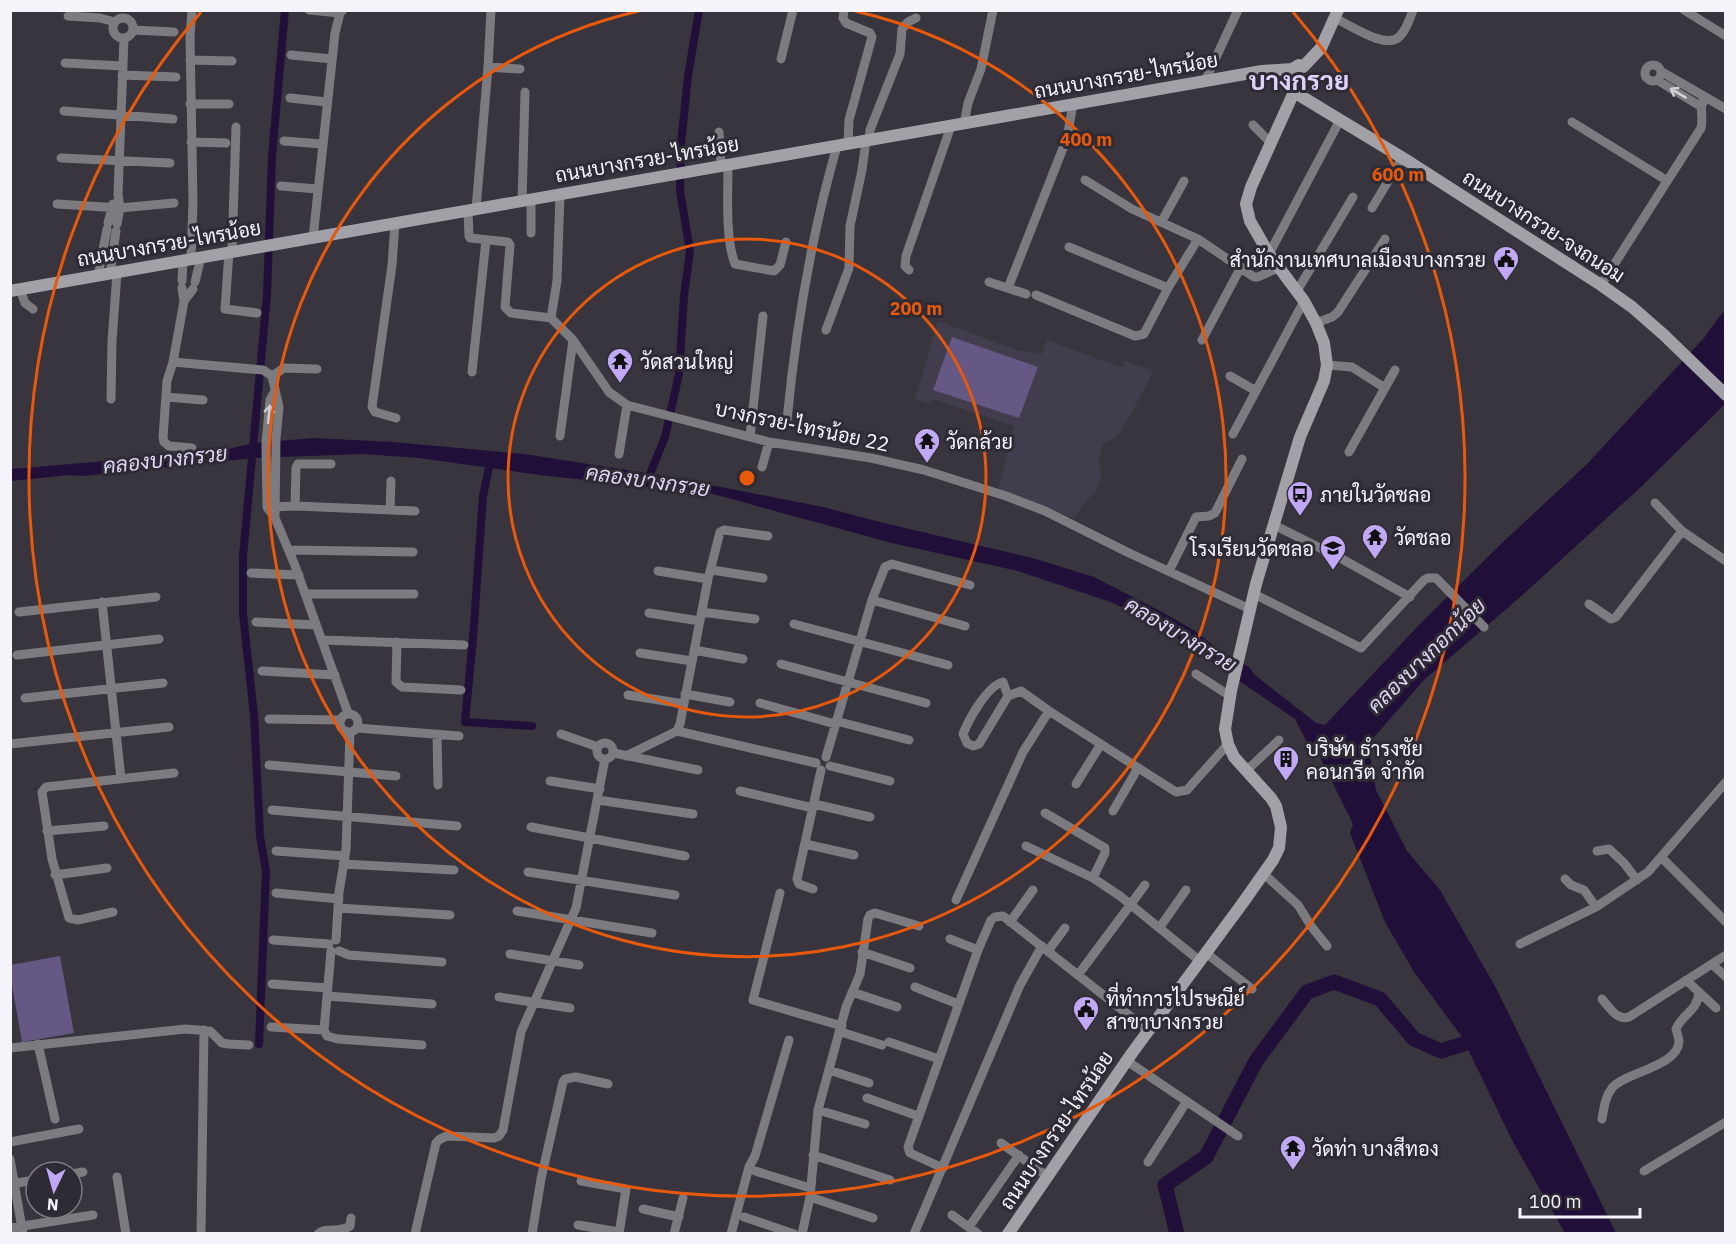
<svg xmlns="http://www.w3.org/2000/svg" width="1736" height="1244" font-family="'IBM Plex Sans',Sarabun,sans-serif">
	<rect width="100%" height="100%" fill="#38353e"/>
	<!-- built -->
	<path fill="#413d4c" d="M938,321L1017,350L1042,354L1047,340L1120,367H1124L1125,361L1154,371L1122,430L1114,439L1103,444L1098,462L1102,476L1096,490L1073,518L998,490L1014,426L933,399L930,404L915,399Z"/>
	<!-- green -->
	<path fill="#665884" d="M952,337L1038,367L1019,418L933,390Z
		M60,956L74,1033L22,1042L11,979L10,965Z"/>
	<!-- water -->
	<path fill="#200f39" d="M1725,309V404L1642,486L1519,598L1424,680L1368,744L1376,790L1407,851L1440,890L1496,988L1616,1233H1565L1513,1142L1462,1037L1414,972L1385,922L1350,833L1353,824L1318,753L1307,742L1295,719L1149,619L1108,601L1018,571L892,543L713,494L540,475L419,458L362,454L253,458L82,476L69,475L11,481V469L215,452L255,443L313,438L393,442L524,454L665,476L823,507L876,521L1036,559L1094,577L1162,612L1195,631L1223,653L1249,667L1255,675L1316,723L1325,725L1420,624L1502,543L1586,465L1704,338Z"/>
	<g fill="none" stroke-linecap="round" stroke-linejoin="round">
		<!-- canal -->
		<path stroke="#200f39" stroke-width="8" d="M491,458L483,496L473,638L465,722L532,726
			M648,479L665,437L679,374L684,296L690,251L680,191L681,144L688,76L699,10
			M259,1044L266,871L260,836L254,715L243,614V556L267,295L272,156L285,10"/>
		<!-- river -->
		<path stroke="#200f39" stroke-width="15" d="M1177,1234L1165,1185L1206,1157L1256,1061L1307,992L1334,982L1380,999L1414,1039L1441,1051L1483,1038"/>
		<!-- street -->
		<path stroke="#7c7b7f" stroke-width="9" d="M309,10L340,13
			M844,10L843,18L846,23L870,33L872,37L849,120L848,144
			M1684,10L1726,36
			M68,16L100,18L115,22
			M1335,18C1350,25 1387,51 1400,36C1406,30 1410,19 1413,10
			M113 28a10 10 0 1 1 20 0a10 10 0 1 1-20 0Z
			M133,30L174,32
			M291,55L332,59
			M781,59L793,10
			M190,60L232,61
			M65,63L123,66
			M1645 73a8 8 0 1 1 16 0a8 8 0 1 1-16 0Z
			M488,67L520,69
			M1662,72L1726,109
			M122,75L176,77
			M1657,80L1700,106
			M1205,81L1238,10
			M290,98L327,102
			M190,104H229
			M64,111L173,119
			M1572,122L1666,180
			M964,124L968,103L981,69L993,10
			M1253,125L1271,143
			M719,132L721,165
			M869,140L870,130L900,54L902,29L908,22L916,18
			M284,141L322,144
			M191,142L226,143
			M61,158L170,163
			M728,164C728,193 725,238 735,264L774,271L780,265L786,242
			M1085,180L1132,209L1198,239L1254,277H1258L1278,268
			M281,186L317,189
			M531,201V233
			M522,202L525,92
			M57,204L120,208L174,203
			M1372,208L1402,158
			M476,209L488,67L491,10
			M468,211L469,236L470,238L508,242L510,245L505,307L511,313L551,318L573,340L609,392L627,405L769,442L871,458L924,470L1006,496L1045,511L1127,552L1250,609
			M1162,221L1184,181
			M108,223L113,204
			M117,224L120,208L118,194L124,38
			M395,224L392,265L372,407L375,412L396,418
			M313,238L335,33L340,13L343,10
			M1069,247L1168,288
			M229,252L225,309L257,313
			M232,252L236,127
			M1269,254L1340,120
			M191,259L193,202L190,37L192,10
			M909,270L905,266L906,256L951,126
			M110,274L116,231
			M98,276L107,229
			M182,281L183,261
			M195,282L201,257
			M989,282L1026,294
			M1601,285L1701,128C1704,115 1698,110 1705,97
			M182,288L184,301L173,362L167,381L163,437L164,442L169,446L192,448
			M1008,288L1067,138L1073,104
			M20,289L25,303L33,309
			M1297,291L1353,197
			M1036,295L1135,336L1144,334L1168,288L1198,239
			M184,301L193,289
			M551,318L557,281L560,195
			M1316,323L1332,317L1338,312L1385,239
			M826,330L849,268L850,226L862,170L866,141
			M1202,340L1241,267
			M173,362L263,370L272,376L279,407L276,438L275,518
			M1327,365L1352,367L1385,388
			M472,372L486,240
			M272,376L284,368L317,369
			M1230,376L1256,391
			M275,391L270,400L266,443L267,507L275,518L294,563L348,713
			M166,397L203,400
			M111,399L112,341L117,273
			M787,420C796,327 811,236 837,146
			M1233,434L1304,301
			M560,436L573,340
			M750,437L763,316
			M1349,452L1395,370
			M619,454L627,405
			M762,467L769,442
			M1655,503L1682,531L1726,561
			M295,506L296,468L298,464H331
			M271,507L295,506L415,511
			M390,510L391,481
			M1274,525L1342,559L1410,597
			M289,550L413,552
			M712,570L763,578
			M658,571L708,579
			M1169,571L1196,517L1209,516L1215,513L1242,459
			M251,573L299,575
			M305,594H414
			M1254,594L1361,648L1424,580L1428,578H1436L1484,627
			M872,600L965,626
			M102,602L121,779
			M1589,604L1611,619L1616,617L1682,531
			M19,612L156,597
			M702,612L755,619
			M649,613L700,621
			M256,622L316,625
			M794,624L948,665
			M322,640L464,645
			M397,642L396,682L402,687L461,690
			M694,650L743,659
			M640,653L692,661
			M17,655L159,639
			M781,664L926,703
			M262,671L335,675
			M1196,674L1230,696
			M1021,691L1008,696L979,744L973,746L967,743L963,734C969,719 987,686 1003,682L1008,696L1021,691L1049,711L1176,792L1187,790L1228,744
			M685,694L730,702
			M628,695L684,704
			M25,698L163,683
			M760,703L835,724
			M340 723a9 9 0 1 1 18 0a9 9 0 1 1-18 0Z
			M269,719L340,720
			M836,721L909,740
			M357,728L459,736
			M677,731L816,763
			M437,734L438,785
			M561,734L598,747
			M597 751a8 8 0 1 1 16 0a8 8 0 1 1-16 0Z
			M10,744L169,727
			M614,753L698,770
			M626,756L677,731L680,724L708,579L720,532L724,530L768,536
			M826,757L872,600L885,567L892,564L970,585
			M269,765L396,776
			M830,766L890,781
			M1246,771L1279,740
			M550,781L600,789
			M1076,784L1101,744
			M740,791L813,808
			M598,800L693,814
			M814,804L870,817
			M272,810L457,826
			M1113,811L1138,768
			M1045,813L1105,848V853L1093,878
			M531,827L685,856
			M47,831L104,826
			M805,844L854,855
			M1026,846L1093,878L1120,896L1200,961
			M276,851L345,856
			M1597,851L1609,849L1624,863L1637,880
			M1661,857L1726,922
			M343,864L454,870
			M528,872L675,895
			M1264,874L1298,905L1311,926L1327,946
			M55,875L107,868
			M1565,879L1571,885L1584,890L1596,907
			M813,889L799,884L797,879L821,770
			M276,893L339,899
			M780,893L753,1000L842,1026
			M956,900L1023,752L1049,711
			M338,908L450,915
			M517,911L652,933
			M113,912L78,920L69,918L52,859L42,792L46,787L174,773
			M1010,922L1033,890
			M1160,927L1186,890
			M950,939L978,950
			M273,940L329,944
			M336,940L339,892L346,850L350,732
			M1520,944L1596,907L1648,872L1726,782
			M331,951L324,1030L327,1036L338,1039L422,1045
			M339,951L349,955L442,962
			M1048,951L1065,928
			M862,952L910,968
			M1206,953L1252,989
			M510,954L579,965
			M1712,964L1726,977
			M1078,975L1145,885
			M1686,980L1716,1008
			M272,984L328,988
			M915,987L958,1004
			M852,992L897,1007
			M327,996L432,1004
			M499,997L570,1008
			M1602,999C1609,1007 1617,1021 1629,1017L1726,955
			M271,1027L324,1030
			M841,1032L882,1045
			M889,1042L939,1059
			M38,1044L55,1119
			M10,1048L185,1029L210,1031L222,1043L228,1044L249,1045
			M1127,1061L1238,1136
			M829,1070L869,1083
			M867,1098L918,1116
			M818,1110L865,1124
			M1602,1119C1604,1108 1605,1097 1612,1088C1625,1072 1677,1067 1679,1042C1679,1038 1677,1033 1676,1029C1683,1013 1696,1013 1699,993
			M10,1142L79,1129
			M1001,1143L1047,1176
			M813,1155L890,1180
			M10,1159L23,1234
			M1148,1162L1187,1101
			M943,1168L910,1153L908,1147L978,950L991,920L995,917L1003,916L1149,1031
			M755,1171L810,1188
			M1644,1171L1726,1122
			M72,1174L83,1172
			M117,1177L126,1234
			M581,1181L626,1189L619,1234
			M10,1184L36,1180
			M810,1197L873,1218
			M643,1209L679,1217
			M952,1215L978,1234
			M744,1217L794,1234
			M578,1225L619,1232
			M969,1227L1019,1155
			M10,1228L93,1215
			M201,1234L204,1030
			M318,1234C326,1226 339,1234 350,1226L351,1218
			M415,1234L436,1143L440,1139L447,1136L494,1138L499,1136L503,1130L521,1032L576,908L605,759
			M532,1234L541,1179L563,1082L565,1079L576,1077L608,1084
			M674,1234L683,1198
			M731,1234L749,1167L755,1156L789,1040
			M802,1234L810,1197L818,1110L846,1007L860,974L868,919L870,915L875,913L919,926
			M914,1234L1020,985L1042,946"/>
		<!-- secondary -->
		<path stroke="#a3a1a8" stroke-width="12" d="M1303,67L1321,48L1338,10
			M1294,92L1411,163L1601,285L1632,307L1664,335L1726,395
			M10,291L1262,71L1292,69L1299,65L1303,67
			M1008,1234L1132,1053L1242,904L1273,860L1279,848L1281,827L1276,806L1271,798L1234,757L1228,744L1225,729L1231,691L1256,584L1300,437L1324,381L1327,365L1324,343L1316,323L1304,301L1269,254L1250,221L1246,204L1251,187L1294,92L1297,80"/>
	</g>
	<!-- one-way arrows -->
	<defs><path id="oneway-shaft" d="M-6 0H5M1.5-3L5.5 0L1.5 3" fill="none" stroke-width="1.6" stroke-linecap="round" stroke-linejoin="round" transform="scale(1.5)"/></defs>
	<g stroke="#d1d0d5">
		<use href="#oneway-shaft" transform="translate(1678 93) rotate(-149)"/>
		<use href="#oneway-shaft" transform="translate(269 414) rotate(-84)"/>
	</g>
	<!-- distance rings -->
	<g fill="none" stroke="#e8590c" stroke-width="3">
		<circle cx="747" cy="478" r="239"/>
		<path d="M855 11A479 479 0 1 1 639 11"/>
		<path d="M1293 12A718 718 0 1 1 201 12"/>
	</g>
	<!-- icons -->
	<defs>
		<g id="civic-pin" transform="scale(1.35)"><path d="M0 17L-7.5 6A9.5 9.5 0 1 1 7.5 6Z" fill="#c0a8f4" stroke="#2e2b34"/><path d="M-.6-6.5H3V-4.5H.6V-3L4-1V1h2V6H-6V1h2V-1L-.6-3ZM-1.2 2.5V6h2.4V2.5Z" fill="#111"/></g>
		<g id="temple-pin" transform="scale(1.35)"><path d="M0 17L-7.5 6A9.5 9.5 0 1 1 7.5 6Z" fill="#c0a8f4" stroke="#2e2b34"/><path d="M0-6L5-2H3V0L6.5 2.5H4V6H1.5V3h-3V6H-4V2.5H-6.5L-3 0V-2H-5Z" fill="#111"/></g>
		<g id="bus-pin" transform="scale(1.35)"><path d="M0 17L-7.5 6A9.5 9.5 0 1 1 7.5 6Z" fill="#c0a8f4" stroke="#2e2b34"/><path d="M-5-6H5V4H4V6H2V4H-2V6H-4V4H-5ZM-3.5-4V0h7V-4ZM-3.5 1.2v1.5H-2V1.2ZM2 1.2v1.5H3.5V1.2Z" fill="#111"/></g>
		<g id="school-pin" transform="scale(1.35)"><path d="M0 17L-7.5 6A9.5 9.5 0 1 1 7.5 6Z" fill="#c0a8f4" stroke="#2e2b34"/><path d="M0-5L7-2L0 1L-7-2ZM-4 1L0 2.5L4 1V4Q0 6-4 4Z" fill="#111"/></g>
		<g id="building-pin" transform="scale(1.35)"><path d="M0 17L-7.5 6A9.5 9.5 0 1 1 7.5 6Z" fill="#c0a8f4" stroke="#2e2b34"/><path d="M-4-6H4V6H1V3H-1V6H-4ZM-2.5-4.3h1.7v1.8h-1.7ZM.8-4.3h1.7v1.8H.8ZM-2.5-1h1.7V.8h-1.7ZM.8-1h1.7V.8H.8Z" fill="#111"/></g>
	</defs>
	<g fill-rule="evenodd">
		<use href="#civic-pin" x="1506" y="259"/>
		<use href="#temple-pin" x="620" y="361"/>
		<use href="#temple-pin" x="927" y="441"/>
		<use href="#bus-pin" x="1300" y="494"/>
		<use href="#temple-pin" x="1375" y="537"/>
		<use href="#school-pin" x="1333" y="548"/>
		<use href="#building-pin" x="1286" y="759"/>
		<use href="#civic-pin" x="1086" y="1009"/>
		<use href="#temple-pin" x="1293" y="1148"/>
	</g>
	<g text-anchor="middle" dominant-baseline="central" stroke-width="6" stroke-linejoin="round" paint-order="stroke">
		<!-- street labels -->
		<g font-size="20" fill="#f5f4fa" stroke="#2e2b34">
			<text transform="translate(1126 75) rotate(-10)">ถนนบางกรวย-ไทรน้อย</text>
			<text transform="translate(647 159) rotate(-10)">ถนนบางกรวย-ไทรน้อย</text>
			<text transform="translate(1544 226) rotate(33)">ถนนบางกรวย-จงถนอม</text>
			<text transform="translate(169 243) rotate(-10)">ถนนบางกรวย-ไทรน้อย</text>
			<text transform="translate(802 426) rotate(12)">บางกรวย-ไทรน้อย 22</text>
			<text transform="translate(1056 1130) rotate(-56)">ถนนบางกรวย-ไทรน้อย</text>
		</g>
		<!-- poi labels -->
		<g font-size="20" fill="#f5f4fa" stroke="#2e2b34" text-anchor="start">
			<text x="1486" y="259" text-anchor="end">สำนักงานเทศบาลเมืองบางกรวย</text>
			<text x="640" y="361">วัดสวนใหญ่</text>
			<text x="946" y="441">วัดกล้วย</text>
			<text x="1320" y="494">ภายในวัดชลอ</text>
			<text x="1394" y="537">วัดชลอ</text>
			<text x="1314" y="548" text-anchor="end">โรงเรียนวัดชลอ</text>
			<text x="1306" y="748">บริษัท ธำรงชัย<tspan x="1306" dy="23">คอนกรีต จำกัด</tspan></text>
			<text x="1106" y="998">ที่ทำการไปรษณีย์<tspan x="1106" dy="23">สาขาบางกรวย</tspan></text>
			<text x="1312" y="1148">วัดท่า บางสีทอง</text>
		</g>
		<!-- water labels -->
		<g font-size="21" font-style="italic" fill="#dfd6f5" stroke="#2e2b34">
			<text transform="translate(165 459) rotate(-6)">คลองบางกรวย</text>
			<text transform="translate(648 480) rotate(8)">คลองบางกรวย</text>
			<text transform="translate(1181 634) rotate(31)">คลองบางกรวย</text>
			<text transform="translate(1426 655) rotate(-44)">คลองบางกอกน้อย</text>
		</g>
		<!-- district labels -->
		<g font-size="26" font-weight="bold" fill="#dfd3fe" stroke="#2e2b34">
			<text x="1299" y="80">บางกรวย</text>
		</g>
	</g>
	<circle cx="747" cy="478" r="9" fill="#e8590c" stroke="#2e2b34" stroke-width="3"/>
	<g font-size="18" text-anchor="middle" font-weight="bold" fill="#e8590c" stroke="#2e2b34" stroke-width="6" stroke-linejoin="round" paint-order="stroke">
		<text x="1086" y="146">400 m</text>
		<text x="1398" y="181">600 m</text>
		<text x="916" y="315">200 m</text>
	</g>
	<!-- border -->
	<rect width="1736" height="1244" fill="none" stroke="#f5f4fa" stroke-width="24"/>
	<!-- north arrow -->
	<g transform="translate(54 1190) rotate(185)"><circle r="28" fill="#2e2b34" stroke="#7e7b83" stroke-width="1.5"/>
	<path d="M0-4.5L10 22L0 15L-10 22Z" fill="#c0a8f4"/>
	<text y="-9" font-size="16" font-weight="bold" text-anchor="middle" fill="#f5f4fa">N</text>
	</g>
	<!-- scale -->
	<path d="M1520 1208v9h120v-9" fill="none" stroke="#f5f4fa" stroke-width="3"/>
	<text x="1529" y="1208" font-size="18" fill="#f5f4fa" stroke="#2e2b34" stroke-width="4.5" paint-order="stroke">100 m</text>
</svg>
